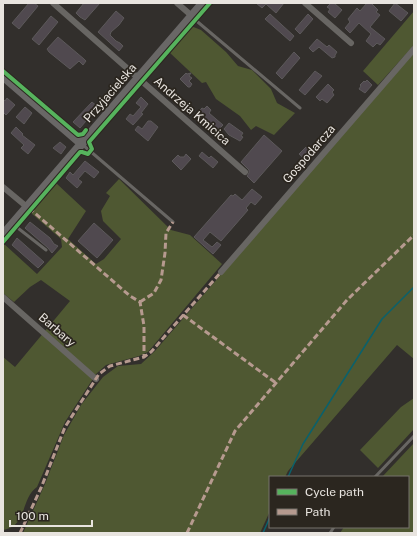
<svg xmlns="http://www.w3.org/2000/svg" width="417" height="536" font-family="'Public Sans',sans-serif">
	<rect width="100%" height="100%" fill="#322f2c"/>
	<!-- green -->
	<path fill="#4f5832" d="M414,11V45L378,85L363,71Z
		M191,26L201,30L226,52L238,66L252,70L271,89L277,103L295,113L274,135L256,126L251,130L240,116L216,99L206,82L202,83L169,52Z
		M414,51V359L397,345L288,471L285,477H270V511L260,533H23L45,484L64,435L81,405L103,377L118,366L141,364L155,351Z
		M119,179L171,230L190,235L222,264L148,352L139,356L106,365L96,374L65,422L37,487C20,499 28,526 3,530V357L15,367L70,301L41,280L30,287L14,302L3,293V243L37,274L62,247L61,239L31,213L56,183L86,211L68,239L96,264L104,259L121,239L103,221L101,211L110,196L106,193Z
		M414,398V429L378,468L360,450L401,407Z
		M414,443V533H340L344,527H408V477H382Z"/>
	<g fill="none" stroke-linecap="round" stroke-linejoin="round">
		<!-- stream -->
		<path stroke="#0a616c" stroke-width="1.5" d="M288,477L303,444L382,319L414,287
			M263,533L270,517"/>
	</g>
	<!-- building -->
	<path fill="#50494f" stroke="#5c595a" d="M29,3H34L38,6L19,29L12,23Z
		M84,3H100L85,20L80,17L76,13Z
		M256,3H284L276,13L266,4L262,8Z
		M331,3H334L342,10L335,18L328,12L330,9L327,7Z
		M367,3H371L378,10L376,12L380,15L370,27L385,39L380,45L377,43L373,47L366,41L371,34L359,23L350,33L345,28L350,22L348,19L357,8L360,11Z
		M395,3L408,13L401,21L389,11Z
		M116,11L124,18L119,25L111,32L110,35L116,41L120,43L123,46L119,51L98,32Z
		M270,14L294,36L290,41L265,19Z
		M308,14L313,19L300,34L295,29Z
		M51,16L58,22L39,45L32,39Z
		M58,37L84,59L86,61L83,65L79,61L70,69L49,52L47,49Z
		M317,39L327,47L329,45L337,52L335,55V57L332,58L319,47L313,52L309,48Z
		M294,52L300,58L282,79L276,73Z
		M315,71L322,76L305,95L299,90Z
		M186,73L187,74L191,73L189,76L192,78L189,81L192,84L190,87H188L180,79Z
		M367,80L372,85L365,93L359,89L361,86L360,85L364,81L365,82Z
		M328,84L334,90L332,92L334,95L327,103L322,99L320,101L316,97Z
		M141,97L148,104L141,113L143,114L133,125L126,119L130,114L133,116L141,107L136,103Z
		M7,98L15,105L6,115L3,112V99L5,101Z
		M92,102L98,107L80,128L73,122Z
		M207,106L211,110L209,113L223,125L216,132L209,125L210,124L202,116L198,120L194,116L202,108L204,109Z
		M25,107L32,113L24,124L16,117Z
		M148,121H151L158,127L148,141L135,130L138,126L142,129Z
		M229,123L243,133L241,136L243,137L240,141L229,135L224,129Z
		M16,127L23,134L22,135L35,145L28,154L21,148L24,145L11,133Z
		M264,135L282,151L254,183L247,176L249,173V170L241,162Z
		M60,142L66,147L61,154L53,148Z
		M306,147L312,152L306,160L299,154Z
		M202,152L209,158L211,156L218,162L213,168L199,156Z
		M186,154L191,159L181,170L172,161L178,155L180,157H184Z
		M85,161L99,172L94,178L85,171L78,179L82,182L77,188L66,178L70,172L73,175Z
		M252,189L262,197L255,205L251,202L246,208L248,210L221,241L210,232L203,240L212,247L217,242L221,245L213,254L194,237L231,195L233,196L235,194L242,200Z
		M30,222L50,238L54,244L58,246L52,253L48,248L25,228Z
		M94,223L113,240L97,258L78,241Z
		M17,238L44,262L38,268L12,245Z"/>
	<g fill="none" stroke-linecap="round" stroke-linejoin="round">
		<!-- lane -->
		<path stroke="#686663" stroke-width="3" d="M193,18L300,108
			M83,145L173,222
			M14,225L46,250
			M375,477L414,436
			M330,533L334,527"/>
		<!-- street -->
		<path stroke="#686663" stroke-width="6" d="M53,3L245,172
			M177,3L192,16
			M305,3L351,43
			M3,187L27,207
			M221,272L414,49
			M3,297L96,379"/>
		<!-- secondary -->
		<path stroke="#696766" stroke-width="9" d="M3,76L82,144
			M3,235L203,3"/>
		<!-- quiet -->
		<path stroke="#b69a8f" stroke-width="3" stroke-dasharray="6 3" stroke-linecap="butt" d="M29,208L130,296L140,302L144,326V357
			M140,302L154,293L161,280L165,253L166,233L173,222
			M183,315L276,383
			M20,533L41,488L65,427L99,374L110,366L144,357L151,352L221,272
			M187,533L235,431L347,300L414,235"/>
		<!-- cycleway casing -->
		<g stroke="#2b261f" stroke-width="6">
			<path id="cycleway" d="M3,71L78,135L83,134L86,130
				M3,242L80,152H82L88,154L92,149L89,142L210,3"/>
		</g>
		<!-- cycleway -->
		<use href="#cycleway" stroke="#56b35d" stroke-width="4"/>
	</g>
	<g text-anchor="middle" dominant-baseline="central" stroke-width="3.5" stroke-linejoin="round" paint-order="stroke">
		<!-- street labels -->
		<g font-size="12" fill="#e8e4df" stroke="#2b261f">
			<text transform="translate(110 93) rotate(-49)">Przyjacielska</text>
			<text transform="translate(192 111) rotate(41)">Andrzeja Kmicica</text>
			<text transform="translate(309 154) rotate(-49)">Gospodarcza</text>
			<text transform="translate(57 330) rotate(41)">Barbary</text>
		</g>
	</g>
	<!-- border -->
	<rect width="417" height="536" fill="none" stroke="#e8e4df" stroke-width="8"/>
	<!-- legend -->
	<rect x="269" y="476" width="140" height="52" fill="#2b261f" stroke="#77726c"/>
	<rect x="277" y="489" width="20" height="6" fill="#56b35d" stroke="#77726c"/>
	<text x="305" y="496" font-size="12" fill="#e8e4df">Cycle path</text>
	<rect x="277" y="509" width="20" height="6" fill="#b69a8f" stroke="#77726c"/>
	<text x="305" y="516" font-size="12" fill="#e8e4df">Path</text>
	<!-- scale -->
	<path d="M10 520v6h82v-6" fill="none" stroke="#e8e4df" stroke-width="2"/>
	<text x="16" y="520" font-size="12" fill="#e8e4df" stroke="#2b261f" stroke-width="3" paint-order="stroke">100 m</text>
</svg>
